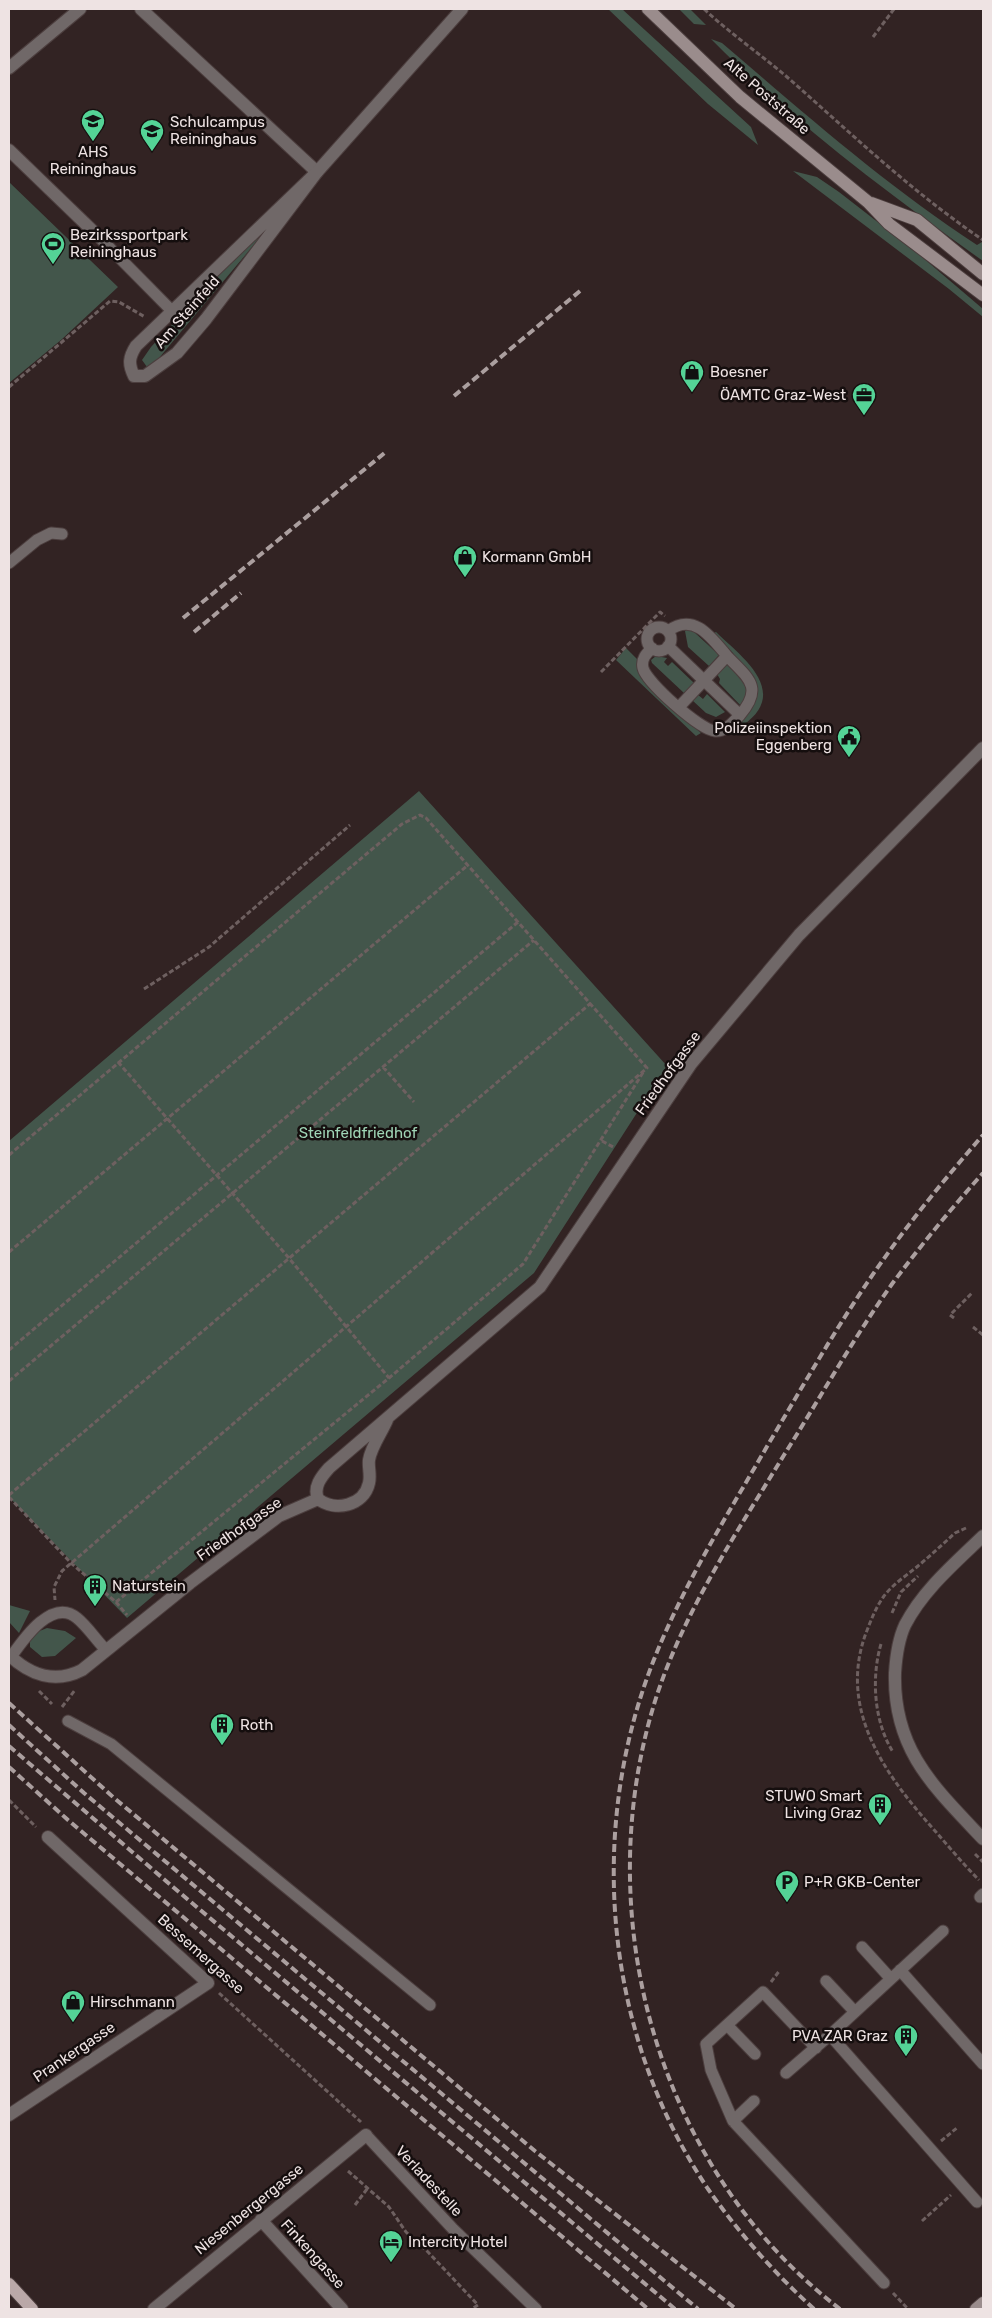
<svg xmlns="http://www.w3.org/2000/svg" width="992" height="2318" font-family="Rubik,sans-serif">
	<rect width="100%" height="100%" fill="#322323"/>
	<!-- green -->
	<path fill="#43564b" d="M608,9H622L751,127L758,145L708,104Z
		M679,9H690L706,25L694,24Z
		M711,39L722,43C806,115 884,184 977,245L982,242L983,261C887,193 794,123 711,39Z
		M793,171L817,177L839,192L915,251L983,309V317L949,289Z
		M9,182L118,287L61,340L9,383Z
		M273,222L154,364L147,367L142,360L151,347L223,270Z
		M687,629L693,631L719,655L709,666L688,647L685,631Z
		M716,632C743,658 791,692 742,726L738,725L754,704L733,653L714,633Z
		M626,648L637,659V668L643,680L701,733L696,736L616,660Z
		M656,656L667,658L664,662L668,666L672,662L694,683L684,693L652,663L651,660Z
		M728,663L749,686L742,707L719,683L720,679L717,674Z
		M697,694L703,699L707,694L725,712L716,717L706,713L692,700Z
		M419,791L667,1066L534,1273L127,1618L9,1497V1141Z
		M9,1605L30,1611L19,1633L9,1622Z
		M47,1628L65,1631L76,1638L55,1656L42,1657L30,1647V1639L37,1632Z"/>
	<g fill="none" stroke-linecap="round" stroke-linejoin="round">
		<!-- service casing -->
		<g stroke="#4c3e3e" stroke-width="13">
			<path id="service" d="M96,234L173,312
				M9,563L37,540L51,533L62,534
				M647 639a12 12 0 1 1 24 0a12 12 0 1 1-24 0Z
				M668,631C694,612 711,637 727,656L679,707
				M652,648C646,654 641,659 643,668C646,682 700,730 715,731C726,732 733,722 740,715L668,646
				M727,656C748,678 764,687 740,715
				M11,1657C23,1640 52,1597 77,1618C88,1627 96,1640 106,1650
				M68,1721L111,1744L430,2005
				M980,1897L983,1894
				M943,1931L830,2035L977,2202
				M862,1947L891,1979
				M900,1970L983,2064
				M826,1981L855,2012
				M727,2025L755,2054
				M786,2073L830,2035
				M754,2101L733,2121L884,2283
				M733,2121L711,2070L706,2044L763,1992L816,2048
				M366,2135L453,2229L536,2309"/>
		</g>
		<!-- pedestrian casing -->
		<g stroke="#4c3e3e" stroke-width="14">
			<path id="pedestrian" d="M141,9L317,172
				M9,68L80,9
				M9,150L96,234"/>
		</g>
		<!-- minor casing -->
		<g stroke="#4c3e3e" stroke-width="14">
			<path id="minor" d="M317,172L206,319L177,353L145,376H134C128,364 129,357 136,346L317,172L462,9
				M387,1420C382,1432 371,1447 369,1460C368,1467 371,1475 369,1483C364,1506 335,1512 318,1499C313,1487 321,1477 329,1468L540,1287L691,1064L799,935L983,748
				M9,1655C30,1675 55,1684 82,1670L190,1583L279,1516L318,1499
				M9,2115L208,1983L48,1837
				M261,2220L342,2309
				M154,2309L366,2135"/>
		</g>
		<!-- tertiary casing -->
		<g stroke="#4c3e3e" stroke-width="14">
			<path id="tertiary" d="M983,1536C955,1563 923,1590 905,1625C898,1640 896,1657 895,1673C893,1750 934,1787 983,1839"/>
		</g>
		<!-- secondary casing -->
		<g stroke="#4c3e3e" stroke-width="14">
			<path id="secondary" d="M648,9L740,97L868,202L889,224L983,295
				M871,203L917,220L983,274
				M976,2309L983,2303"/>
		</g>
		<!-- primary casing -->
		<g stroke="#4c3e3e" stroke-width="14">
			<path id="primary" d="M9,2284L32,2309"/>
		</g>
		<!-- path -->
		<path stroke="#6e6060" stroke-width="3" stroke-dasharray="5 2.5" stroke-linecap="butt" d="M704,9C733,36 766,58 795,84C857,139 915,194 983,240
			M873,37L894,9
			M9,387L110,301L119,302L145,317
			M601,672L660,612L665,616
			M144,989L209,947L350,825
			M118,1062L288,1257L389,1378
			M383,1067L414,1102
			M602,1141L615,1148
			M9,1155L402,824L420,815L426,818L647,1068L62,1571L54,1587L55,1600
			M9,1252L468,865
			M954,1318L950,1315L973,1292
			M973,1327L983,1335
			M9,1350L518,922
			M9,1381L534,940
			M9,1495L591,1003
			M9,1497L71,1563L116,1602L127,1615
			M966,1528L955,1533C943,1544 931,1555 918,1566C907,1575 893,1584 884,1596C876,1607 871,1620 866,1633C837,1711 887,1777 936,1832C950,1848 964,1865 979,1880
			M116,1602L389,1378L523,1264L644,1071
			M892,1613L901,1592L918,1576
			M881,1644C871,1678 874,1722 893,1752
			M39,1691L52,1704
			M62,1707L75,1690
			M9,1800L36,1827
			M975,1854L983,1862
			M771,1982L780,1970
			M219,1993L361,2122
			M941,2141L958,2127
			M348,2171L389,2207L406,2232L428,2252L478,2305L472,2309
			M355,2205L367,2189
			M922,2221L951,2195
			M893,2293L908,2309"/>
		<!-- service -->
		<use href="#service" stroke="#706868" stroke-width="11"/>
		<!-- pedestrian -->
		<use href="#pedestrian" stroke="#706868" stroke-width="12"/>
		<!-- minor -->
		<use href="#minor" stroke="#706868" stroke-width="12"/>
		<!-- tertiary -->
		<use href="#tertiary" stroke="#706868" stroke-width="12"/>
		<!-- secondary -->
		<use href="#secondary" stroke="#9a8c8c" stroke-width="12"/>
		<!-- primary -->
		<use href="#primary" stroke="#baa8a8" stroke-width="12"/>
		<!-- rail -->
		<path stroke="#ab9f9f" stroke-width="4" stroke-dasharray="8 4" stroke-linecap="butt" d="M454,396L580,291
			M183,618L387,451
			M194,632L241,593
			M9,1703L113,1797L535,2151L736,2309
			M9,1725L84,1793L223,1910L698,2309
			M9,1746L173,1887L675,2309
			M9,1767L68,1820L648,2309
			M814,2309C774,2273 739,2233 708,2189C605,2036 586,1833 653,1662C683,1585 728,1514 769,1443C801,1389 832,1335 867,1283C902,1231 942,1182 983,1135
			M840,2309C657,2169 587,1915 656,1698C684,1611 737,1532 784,1455C820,1398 853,1339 892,1284C921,1245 951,1209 983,1173"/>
	</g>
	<!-- icons -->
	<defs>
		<g id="school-pin" transform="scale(1.25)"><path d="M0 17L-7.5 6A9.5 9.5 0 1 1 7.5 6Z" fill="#54d396" stroke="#150e0e"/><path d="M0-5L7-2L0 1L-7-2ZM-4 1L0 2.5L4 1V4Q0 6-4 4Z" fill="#111"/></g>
		<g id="stadium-pin" transform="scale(1.25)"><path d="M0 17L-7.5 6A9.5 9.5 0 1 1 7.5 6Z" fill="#54d396" stroke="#150e0e"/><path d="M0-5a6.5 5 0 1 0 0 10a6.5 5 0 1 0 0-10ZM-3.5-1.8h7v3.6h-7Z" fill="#111"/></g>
		<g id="shop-pin" transform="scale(1.25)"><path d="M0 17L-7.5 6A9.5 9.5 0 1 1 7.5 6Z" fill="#54d396" stroke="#150e0e"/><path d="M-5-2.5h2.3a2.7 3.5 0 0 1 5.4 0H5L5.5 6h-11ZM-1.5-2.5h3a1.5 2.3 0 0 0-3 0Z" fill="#111"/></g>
		<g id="office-pin" transform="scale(1.25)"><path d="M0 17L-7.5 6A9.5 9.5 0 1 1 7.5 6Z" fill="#54d396" stroke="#150e0e"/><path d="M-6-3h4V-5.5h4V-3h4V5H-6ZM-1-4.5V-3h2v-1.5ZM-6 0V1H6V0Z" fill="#111"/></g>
		<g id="civic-pin" transform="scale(1.25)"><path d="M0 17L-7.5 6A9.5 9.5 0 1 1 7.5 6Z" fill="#54d396" stroke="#150e0e"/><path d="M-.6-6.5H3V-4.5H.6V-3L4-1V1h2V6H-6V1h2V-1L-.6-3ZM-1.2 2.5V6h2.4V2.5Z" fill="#111"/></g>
		<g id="building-pin" transform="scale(1.25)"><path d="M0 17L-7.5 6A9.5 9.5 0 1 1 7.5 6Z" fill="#54d396" stroke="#150e0e"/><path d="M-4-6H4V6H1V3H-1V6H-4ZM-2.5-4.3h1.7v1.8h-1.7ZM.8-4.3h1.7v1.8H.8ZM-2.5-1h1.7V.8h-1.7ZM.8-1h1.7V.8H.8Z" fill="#111"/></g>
		<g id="parking-pin" transform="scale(1.25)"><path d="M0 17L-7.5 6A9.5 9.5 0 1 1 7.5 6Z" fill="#54d396" stroke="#150e0e"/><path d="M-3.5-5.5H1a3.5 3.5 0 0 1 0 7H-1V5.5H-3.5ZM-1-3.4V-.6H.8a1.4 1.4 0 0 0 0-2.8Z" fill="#111"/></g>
		<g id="hotel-pin" transform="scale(1.25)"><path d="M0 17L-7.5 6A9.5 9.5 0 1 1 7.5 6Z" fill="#54d396" stroke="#150e0e"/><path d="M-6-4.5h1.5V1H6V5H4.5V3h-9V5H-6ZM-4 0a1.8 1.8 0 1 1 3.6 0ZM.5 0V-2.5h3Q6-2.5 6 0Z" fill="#111"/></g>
	</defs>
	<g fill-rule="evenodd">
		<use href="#school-pin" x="93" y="121"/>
		<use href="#school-pin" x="152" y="131"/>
		<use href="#stadium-pin" x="53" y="244"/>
		<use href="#shop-pin" x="692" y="372"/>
		<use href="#office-pin" x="864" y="395"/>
		<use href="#shop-pin" x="465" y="557"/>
		<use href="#civic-pin" x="849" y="737"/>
		<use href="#building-pin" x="95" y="1586"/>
		<use href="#building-pin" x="222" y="1725"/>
		<use href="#building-pin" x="880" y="1805"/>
		<use href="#parking-pin" x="787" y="1882"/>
		<use href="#shop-pin" x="73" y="2002"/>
		<use href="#building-pin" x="906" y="2036"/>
		<use href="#hotel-pin" x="391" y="2242"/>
	</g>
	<g text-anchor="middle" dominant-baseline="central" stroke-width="5" stroke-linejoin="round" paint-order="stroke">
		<!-- street labels -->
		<g font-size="15" fill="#eee3e3" stroke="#150e0e">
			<text transform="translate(767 96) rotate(41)">Alte Poststraße</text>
			<text transform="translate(187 312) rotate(-49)">Am Steinfeld</text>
			<text transform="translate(668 1073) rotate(-54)">Friedhofgasse</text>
			<text transform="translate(239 1529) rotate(-35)">Friedhofgasse</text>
			<text transform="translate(201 1954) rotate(42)">Bessemergasse</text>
			<text transform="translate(74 2052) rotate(-34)">Prankergasse</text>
			<text transform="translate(429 2181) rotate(47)">Verladestelle</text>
			<text transform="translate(249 2209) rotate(-39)">Niesenbergergasse</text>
			<text transform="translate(313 2254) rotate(48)">Finkengasse</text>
		</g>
		<!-- poi labels -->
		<g font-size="15" fill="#eee3e3" stroke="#150e0e" text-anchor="start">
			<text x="170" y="122">Schulcampus<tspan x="170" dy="17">Reininghaus</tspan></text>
			<text x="93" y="152" text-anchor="middle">AHS<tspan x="93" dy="17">Reininghaus</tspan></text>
			<text x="70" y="235">Bezirkssportpark<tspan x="70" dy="17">Reininghaus</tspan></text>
			<text x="710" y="372">Boesner</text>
			<text x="846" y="395" text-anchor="end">ÖAMTC Graz-West</text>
			<text x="482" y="557">Kormann GmbH</text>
			<text x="832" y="728" text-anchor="end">Polizeiinspektion<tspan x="832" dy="17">Eggenberg</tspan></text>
			<text x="112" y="1586">Naturstein</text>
			<text x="240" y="1725">Roth</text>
			<text x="862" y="1796" text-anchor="end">STUWO Smart<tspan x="862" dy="17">Living Graz</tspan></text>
			<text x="804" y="1882">P+R GKB-Center</text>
			<text x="90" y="2002">Hirschmann</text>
			<text x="888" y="2036" text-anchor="end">PVA ZAR Graz</text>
			<text x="408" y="2242">Intercity Hotel</text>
		</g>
		<!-- park labels -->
		<g font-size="15" fill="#9fd5b6" stroke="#150e0e">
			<text x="358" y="1133">Steinfeldfriedhof</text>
		</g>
	</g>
	<!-- border -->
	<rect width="992" height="2318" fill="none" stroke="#eee3e3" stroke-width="20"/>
</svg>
